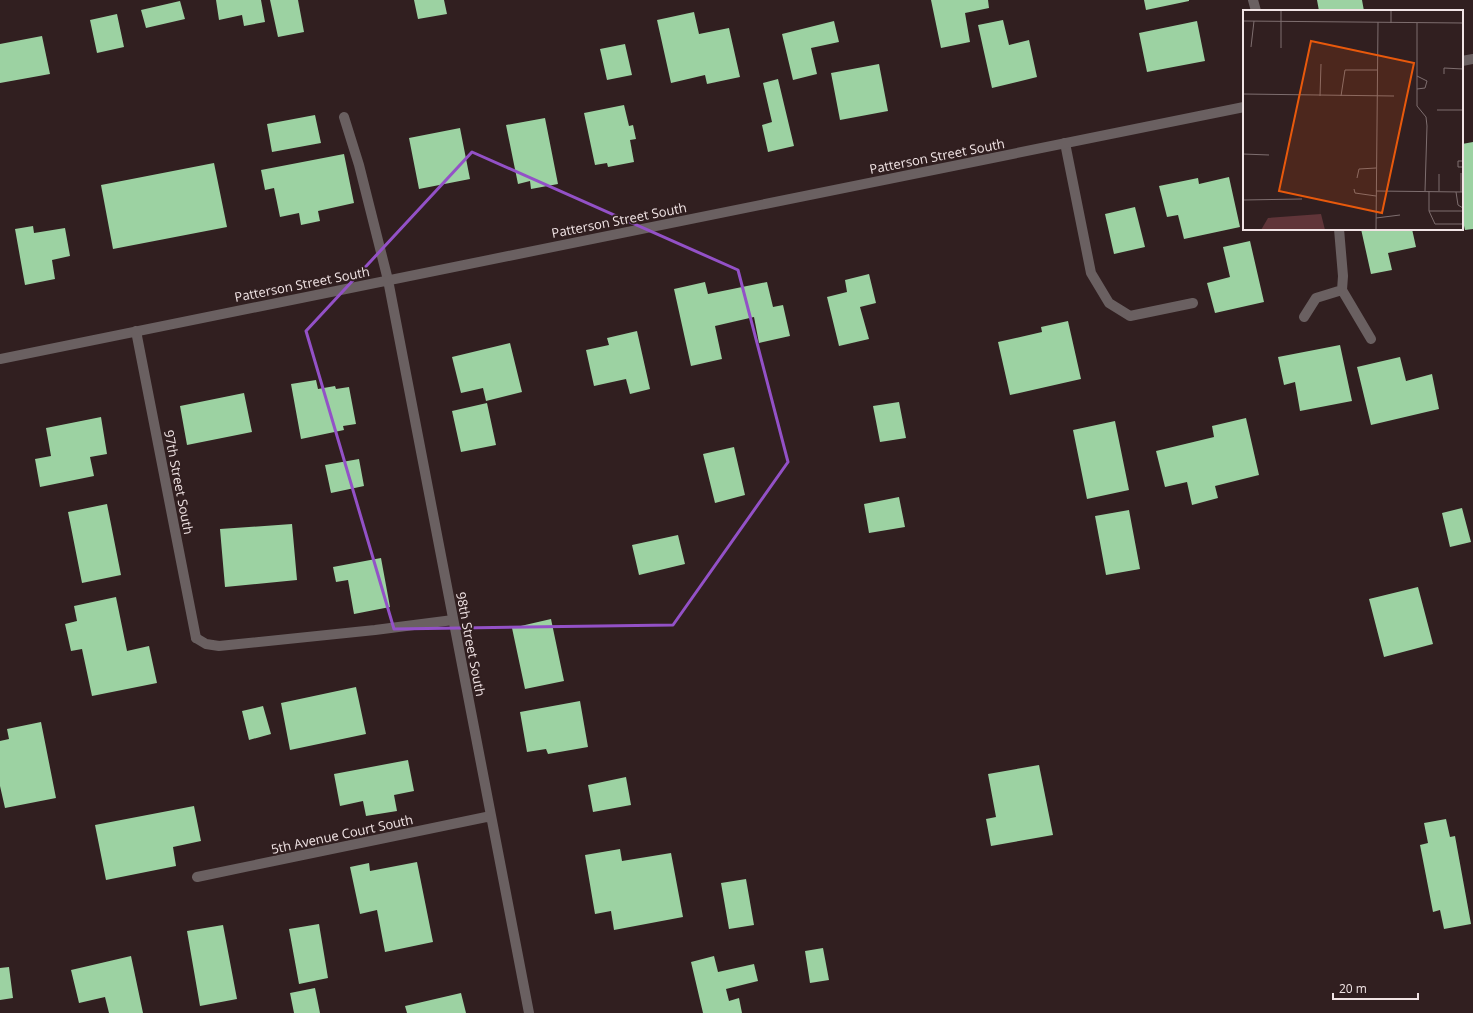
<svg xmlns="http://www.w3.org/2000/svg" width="1473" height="1013" font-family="'Open Sans',sans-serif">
	<rect width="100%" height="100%" fill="#311f20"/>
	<!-- building -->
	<path fill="#9cd2a2" d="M216,0H261L265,22L244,26L242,15L219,20Z
		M270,0H298L304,32L278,37Z
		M414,0H444L447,14L418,19Z
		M931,0H988L989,8L965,13L970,42L941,48Z
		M1144,0H1189V1L1146,10Z
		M1317,0H1362L1364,11H1319Z
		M180,1L185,19L146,28L141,10Z
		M694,12L699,34L729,28L740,77L707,84L705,75L671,83L657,20Z
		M117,14L124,47L97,53L90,20Z
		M1003,20L1009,45L1029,40L1037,77L992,88L978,25Z
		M834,21L839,42L811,48L817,74L793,80L782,34Z
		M1197,21L1205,61L1147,72L1139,33Z
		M42,36L50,74L0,83V44Z
		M625,44L632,75L607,80L600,49Z
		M879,64L888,111L840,120L831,73Z
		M778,79L794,146L768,152L762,125L772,122L763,83Z
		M624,105L629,126L633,125L636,139L630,140L634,162L608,167L607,163L595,165L584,113Z
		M315,115L321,143L272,152L267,124Z
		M545,118L558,184L531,189L530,181L518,184L506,125Z
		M460,128L470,179L419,189L409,138Z
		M1473,142V229L1465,230L1462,217V144Z
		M344,154L354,203L318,211L320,221L301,225L299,213L280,217L274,188L265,190L261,170Z
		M214,163L227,227L113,249L101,185Z
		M1229,177L1240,227L1184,239L1178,215L1167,217L1159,186L1198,178L1199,184Z
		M1135,207L1145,247L1114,254L1105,214Z
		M33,226L34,233L65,228L70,256L52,260L55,279L25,285L15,229Z
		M1361,229H1412L1416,247L1388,253L1392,270L1371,274Z
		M1250,241L1264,302L1215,313L1207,283L1230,277L1223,247Z
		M869,274L876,303L860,307L869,339L839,346L827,297L847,292L845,280Z
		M705,282L708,294L767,282L773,307L783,305L790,336L759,343L754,317L715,326L722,359L691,366L674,289Z
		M1068,321L1081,379L1010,395L998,342L1042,332L1041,327Z
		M637,331L650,389L630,394L626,379L594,386L586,350L609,345L607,338Z
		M510,343L522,392L486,401L483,388L461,393L452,357Z
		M1340,345L1352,401L1300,411L1295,382L1284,385L1278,357Z
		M1400,357L1406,381L1432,374L1439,409L1371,425L1357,367Z
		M316,380L318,389L335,386L336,389L349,387L356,424L343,426L344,430L301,439L291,384Z
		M244,393L252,432L187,445L180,406Z
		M899,402L906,438L880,442L873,406Z
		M487,403L496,445L461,452L452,411Z
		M101,417L107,454L90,457L94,476L40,487L35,459L51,456L46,428Z
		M1246,418L1259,475L1215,486L1218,498L1192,505L1187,482L1165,487L1156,451L1214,437L1212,426Z
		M1115,421L1129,490L1087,499L1073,430Z
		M734,447L745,495L715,503L703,454Z
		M359,459L364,486L331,493L325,465Z
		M899,497L905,527L869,533L864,504Z
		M107,504L121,575L82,583L68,512Z
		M1462,508L1471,542L1450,547L1442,513Z
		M1129,510L1140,569L1106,575L1095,516Z
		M292,524L297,580L225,587L220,529Z
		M678,535L685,564L639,575L632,545Z
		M381,558L390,607L354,614L348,580L336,582L333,567Z
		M1418,587L1433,644L1384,657L1369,599Z
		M116,597L127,651L149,646L157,683L92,696L82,649L71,651L65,624L77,621L74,606Z
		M551,619L564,681L525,689L512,628Z
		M356,687L366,734L290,750L281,703Z
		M580,701L588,747L548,754L546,749L527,752L520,712Z
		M263,706L271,734L249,740L242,711Z
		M41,722L56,798L5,808L0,786V741L9,739L7,729Z
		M408,760L414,791L394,795L397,811L366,816L363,801L340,806L334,774Z
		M1039,765L1053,835L991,846L986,819L996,817L988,774Z
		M626,777L631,805L593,812L588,785Z
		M194,806L201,841L173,847L176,866L106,880L95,825Z
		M1446,819L1450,837L1455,836L1471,924L1444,929L1440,910L1433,912L1420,845L1428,843L1424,823Z
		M620,849L622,861L671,853L683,917L614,930L611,911L595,914L585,855Z
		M417,862L433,942L385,952L377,910L360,914L350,867L369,863L370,871Z
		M746,879L754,925L729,929L721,883Z
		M319,924L328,978L299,984L289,929Z
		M223,925L237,999L200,1006L187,931Z
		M823,948L829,980L810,983L805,951Z
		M131,956L143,1013H109L105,997L79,1003L71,970Z
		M714,956L718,972L754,964L758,981L726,989L729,1001L739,998L742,1013H703L691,962Z
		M9,967L13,998L0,1000V968Z
		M315,988L320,1013H294L290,993Z
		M461,993L466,1013H407L405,1006Z"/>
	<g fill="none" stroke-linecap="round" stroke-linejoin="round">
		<!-- lane -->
		<path stroke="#6a6061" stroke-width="10" d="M344,117L359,165L388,280
			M1065,143L1091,273L1109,303L1130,316L1193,303
			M1342,290L1371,339
			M1304,317L1316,298L1342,290L1343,276L1339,229
			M196,638L206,644L219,646L375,630L453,620"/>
		<!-- street -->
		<path stroke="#6a6061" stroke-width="10" d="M1253,0L1256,11
			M1462,61L1473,59
			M388,280L529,1013
			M136,331L196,638
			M0,359L1244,107
			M197,877L491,816"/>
	</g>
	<!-- marked area -->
	<path fill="none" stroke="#9351c7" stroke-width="3" stroke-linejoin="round" d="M472,152L738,270L788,462L673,625L394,629L306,331Z"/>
	<g text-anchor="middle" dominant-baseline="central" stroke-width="4" stroke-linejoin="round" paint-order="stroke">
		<!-- street labels -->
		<g font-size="13" fill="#f1e4e5" stroke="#311f20">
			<text transform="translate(937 156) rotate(-11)">Patterson Street South</text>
			<text transform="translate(619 220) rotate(-11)">Patterson Street South</text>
			<text transform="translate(302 284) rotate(-11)">Patterson Street South</text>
			<text transform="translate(179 482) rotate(79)">97th Street South</text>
			<text transform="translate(471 644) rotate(79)">98th Street South</text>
			<text transform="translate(342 834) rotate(-12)">5th Avenue Court South</text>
		</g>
	</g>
	<!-- overview -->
	<g transform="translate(1243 10)">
		<rect width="220" height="220" fill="#311f20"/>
		<path d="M78,204L82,220H18L25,208Z" fill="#603539"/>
		<path fill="none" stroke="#7e6e6f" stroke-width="1" d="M0,11L220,13M148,13V0M174,13V96L183,107L184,116L182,181M8,37L11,11M38,38V0M201,64V58L220,59M174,79L182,78L184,71L174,66M0,84L151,86M77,86L78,54M98,86L102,60H134M194,100H220M0,144L26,145M220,151H215V157H220M218,163V182M114,168L116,159L133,158M111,179L112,183L133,186M133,181L220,182M186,181V201L192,214H220M196,181V164M213,182L215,195L220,198M0,190L59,189M186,201H220M133,208L157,205M133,220L135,12"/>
		<path fill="#e8590c" fill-opacity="0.15" stroke="#e8590c" stroke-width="2" d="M68,31L171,53L139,203L36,181Z"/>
		<rect width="220" height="220" fill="none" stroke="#f1e4e5" stroke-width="2"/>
	</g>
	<!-- scale -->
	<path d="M1333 993v6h85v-6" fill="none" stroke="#f1e4e5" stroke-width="2"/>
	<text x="1339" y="993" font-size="12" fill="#f1e4e5" stroke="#311f20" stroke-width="3" paint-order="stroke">20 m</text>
</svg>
